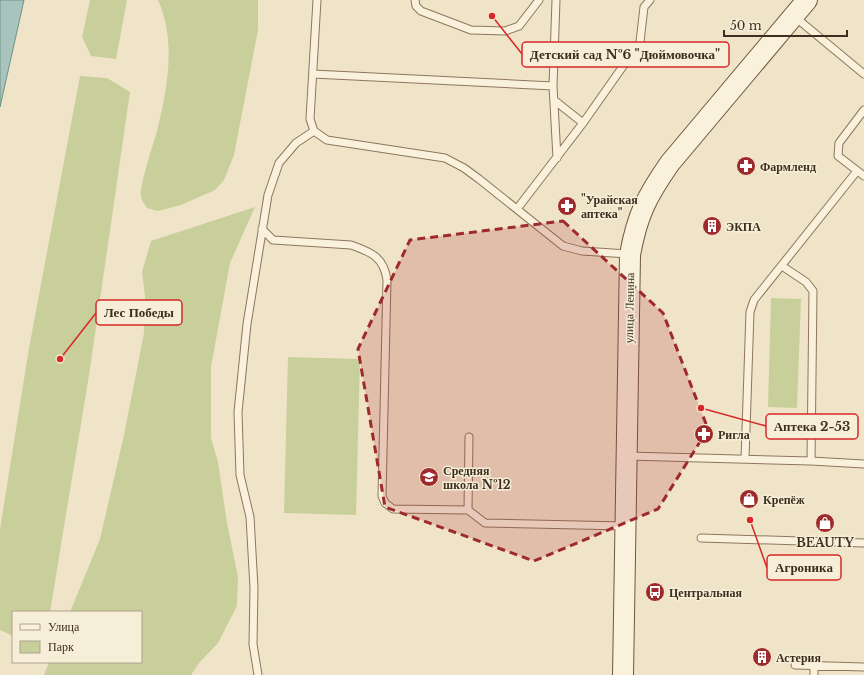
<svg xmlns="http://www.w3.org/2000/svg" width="864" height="675" font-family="'Libre Baskerville',serif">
	<rect width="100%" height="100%" fill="#f0e4c8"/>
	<!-- green -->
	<path fill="#c9cf9b" d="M90,0H127L116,59L91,56L82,37Z
		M158,0H258V30L234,155L224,180L215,190L181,205L158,211L147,208C145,205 142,201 141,197C139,188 152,147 156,135C167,91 177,42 158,0Z
		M80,76L107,78L130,92L90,369L50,612H13V636L0,630V529L29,348Z
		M255,207L230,263L211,367V438L218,462L227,523L238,577L237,606L218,643L199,663L191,675H44L49,662H141V612H70L100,539L124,435L144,333L145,296L142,272L151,241Z
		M771,298L801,299L797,408L768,407Z
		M288,357L360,359L356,515L284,513Z"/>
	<!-- water -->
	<path fill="#a9c4bc" stroke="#6f938a" d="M0,0H24L0,107Z"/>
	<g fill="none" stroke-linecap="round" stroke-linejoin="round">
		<!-- service casing -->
		<g stroke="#8d765c" stroke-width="9">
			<path id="service" d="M317,0L310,119L314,131L327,140L445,158L464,168L479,179L563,246L582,251L628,254
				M415,0L416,6L421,11L471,30L505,31L519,26L539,0
				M795,17L864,74
				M313,74L553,86L557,158
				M553,86L556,0
				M554,100L583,123
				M864,110L839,143L838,156L864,176
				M517,209L583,123L640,42L644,7L650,0
				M262,229L273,240L351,245C371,252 384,257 387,280L382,496L385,503L393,509L468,510
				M782,266L806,282L813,291L811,461
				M469,437L468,510L485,523L625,526
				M628,456L811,461L864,464
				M745,459L750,312L754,300L857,171
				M701,538L864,543
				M795,665L864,667
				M258,675L253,644L254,588L250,517L240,475L238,412L247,324L268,195L279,163L296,143L314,131
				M814,675V666"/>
		</g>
		<!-- secondary casing -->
		<g stroke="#6f573f" stroke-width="22">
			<path id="secondary" d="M623,675L630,255C637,215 647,196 670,163L807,0"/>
		</g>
		<!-- service -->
		<use href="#service" stroke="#faf1dc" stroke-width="7"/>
		<!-- secondary -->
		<use href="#secondary" stroke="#faf1dc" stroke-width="20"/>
	</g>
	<!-- marked area -->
	<path fill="#9e2a2b" fill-opacity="0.2" stroke="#9e2a2b" stroke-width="3" stroke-dasharray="8 5" stroke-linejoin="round" d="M563,221L663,313L708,429L658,509L534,561L385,507L358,349L410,240Z"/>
	<!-- icons -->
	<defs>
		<g id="pharmacy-disc" transform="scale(1)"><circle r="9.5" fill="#9e2a2b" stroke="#f7eed8"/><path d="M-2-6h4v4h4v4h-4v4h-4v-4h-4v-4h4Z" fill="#fff"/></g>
		<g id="building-disc" transform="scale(1)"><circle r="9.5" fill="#9e2a2b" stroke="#f7eed8"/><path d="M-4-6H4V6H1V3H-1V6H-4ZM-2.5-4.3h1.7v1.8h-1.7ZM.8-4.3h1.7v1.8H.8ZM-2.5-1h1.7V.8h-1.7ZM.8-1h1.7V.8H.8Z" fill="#fff"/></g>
		<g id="school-disc" transform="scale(1)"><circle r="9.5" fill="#9e2a2b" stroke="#f7eed8"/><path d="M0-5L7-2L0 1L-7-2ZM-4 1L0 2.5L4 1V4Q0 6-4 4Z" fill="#fff"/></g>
		<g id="shop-disc" transform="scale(1)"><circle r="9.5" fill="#9e2a2b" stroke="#f7eed8"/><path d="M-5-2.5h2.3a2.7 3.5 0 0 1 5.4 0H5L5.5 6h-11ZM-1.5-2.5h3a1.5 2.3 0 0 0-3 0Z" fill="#fff"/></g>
		<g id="bus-disc" transform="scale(1)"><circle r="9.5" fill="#9e2a2b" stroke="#f7eed8"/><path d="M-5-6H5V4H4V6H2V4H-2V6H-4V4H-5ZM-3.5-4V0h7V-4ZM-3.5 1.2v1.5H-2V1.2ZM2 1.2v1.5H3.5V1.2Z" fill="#fff"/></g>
	</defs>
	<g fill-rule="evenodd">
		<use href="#pharmacy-disc" x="746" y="166"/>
		<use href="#pharmacy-disc" x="567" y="206"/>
		<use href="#building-disc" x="712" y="226"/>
		<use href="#pharmacy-disc" x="704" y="434"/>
		<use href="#school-disc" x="429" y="477"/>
		<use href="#shop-disc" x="749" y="499"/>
		<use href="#shop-disc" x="825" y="523"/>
		<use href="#bus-disc" x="655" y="592"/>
		<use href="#building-disc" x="762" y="657"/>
	</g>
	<g text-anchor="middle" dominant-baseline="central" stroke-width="3" stroke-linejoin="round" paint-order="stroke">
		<!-- poi labels -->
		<g font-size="12" font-weight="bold" fill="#3d2e20" stroke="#f7eed8" text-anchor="start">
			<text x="760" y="166">Фармленд</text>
			<text x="581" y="199">"Урайская<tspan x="581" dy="14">аптека"</tspan></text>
			<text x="726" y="226">ЭКПА</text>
			<text x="718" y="434">Ригла</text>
			<text x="443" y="470">Средняя<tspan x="443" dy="14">школа №12</tspan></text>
			<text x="763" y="499">Крепёж</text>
			<text x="825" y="542" text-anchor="middle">BEAUTY</text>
			<text x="669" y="592">Центральная</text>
			<text x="776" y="657">Астерия</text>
		</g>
		<!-- street labels -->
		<g font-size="12" fill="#3d2e20" stroke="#f7eed8">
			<text transform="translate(629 308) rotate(-89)">улица Ленина</text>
		</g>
	</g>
	<!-- callouts -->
	<path fill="none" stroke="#d62828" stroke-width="1.5" d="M492 16L522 54M60 359L96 313M701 408L766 426M750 520L767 568"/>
	<g fill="#d62828" stroke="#f7eed8" stroke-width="1.5">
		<circle cx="492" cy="16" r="4"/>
		<circle cx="60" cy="359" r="4"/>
		<circle cx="701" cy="408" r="4"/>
		<circle cx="750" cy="520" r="4"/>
	</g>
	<g fill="#f7eed8" stroke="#d62828" stroke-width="1.5">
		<rect x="522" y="42" width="207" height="25" rx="4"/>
		<rect x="96" y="300" width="86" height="25" rx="4"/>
		<rect x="766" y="414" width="92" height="25" rx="4"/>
		<rect x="767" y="555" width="74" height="25" rx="4"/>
	</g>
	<g font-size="13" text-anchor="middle" font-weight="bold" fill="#3d2e20">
		<text x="625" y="59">Детский сад №6 "Дюймовочка"</text>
		<text x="139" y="317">Лес Победы</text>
		<text x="812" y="431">Аптека 2-53</text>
		<text x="804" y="572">Агроника</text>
	</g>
	<!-- legend -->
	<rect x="12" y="611" width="130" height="52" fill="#f7eed8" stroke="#ada18e"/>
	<rect x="20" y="624" width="20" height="6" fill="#faf1dc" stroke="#ada18e"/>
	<text x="48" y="631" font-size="12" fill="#3d2e20">Улица</text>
	<rect x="20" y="641" width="20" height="12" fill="#c9cf9b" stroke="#ada18e"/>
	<text x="48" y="651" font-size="12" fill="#3d2e20">Парк</text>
	<!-- scale -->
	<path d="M724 30v6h123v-6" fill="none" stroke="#3d2e20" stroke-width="2"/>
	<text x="730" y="30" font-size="12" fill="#3d2e20" stroke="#f7eed8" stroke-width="3" paint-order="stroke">50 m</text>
</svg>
